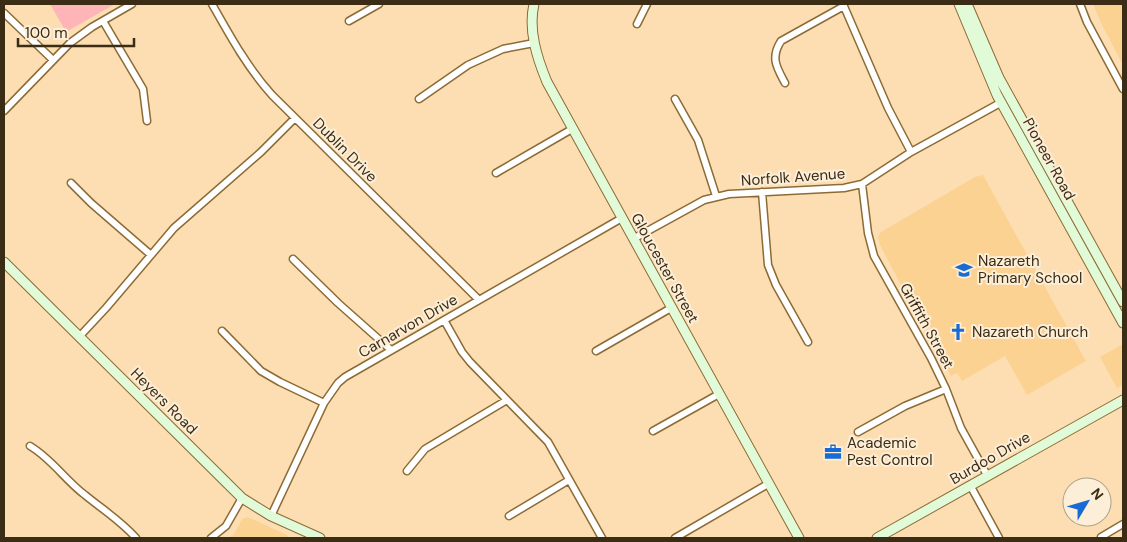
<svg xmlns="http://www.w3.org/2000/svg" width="1127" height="542" font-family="'DM Sans',sans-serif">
	<rect width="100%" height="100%" fill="#fcdeb2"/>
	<!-- built -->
	<path fill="#fcd293" d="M1093,4H1123V65L1101,23Z
		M983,175L1086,361L1027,395L1005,356L962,381L957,373L951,376L931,340V327L914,296L903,289L880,245L878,237L881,232L975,177Z
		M1123,344V385L1117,388L1100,357Z
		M248,517L287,535L289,538H229L234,534L242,519Z"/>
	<!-- green -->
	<path fill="#ffb5b7" d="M50,4H115L66,32Z"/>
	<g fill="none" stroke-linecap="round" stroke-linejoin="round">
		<!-- street casing -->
		<g stroke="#8c6b35" stroke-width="9">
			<path id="street" d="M212,4C230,36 247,67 272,95L478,299
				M843,4L888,108L911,152
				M1080,4L1087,22L1123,89
				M4,13L53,60
				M103,21L143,89L147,121
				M349,21L379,4
				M637,24L647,4
				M785,83C777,68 770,58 781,41L844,6
				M419,99L468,65L503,49L534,43
				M675,99L698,140L716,196
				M4,111L70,43L92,27L132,4
				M496,173L572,129
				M71,183L91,203L151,255
				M862,184L868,233L874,256L931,358L946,389L961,428L987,475
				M762,192L768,265L776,285L808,342
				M633,239L704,200L729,194L844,188L862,184L911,152L1002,102
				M293,259L338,303L391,350
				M444,320L462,352L470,362L548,442L602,538
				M222,331L261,371L280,382L324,403
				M79,337L106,308L174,228L261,152L295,118
				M596,351L671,308
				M653,431L719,394
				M858,432L905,406L946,389
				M30,446C52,459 65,480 85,495C102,509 121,521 136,538
				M407,471L425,449L507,400
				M970,485L999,538
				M271,516L324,403L338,383L345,377L622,218
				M509,516L569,480
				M1101,537L1123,524
				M211,538L226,526L242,498
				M675,538L768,484"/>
		</g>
		<!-- secondary casing -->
		<g stroke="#8c6b35" stroke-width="11">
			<path id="secondary" d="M534,4C528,30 537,58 547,82L799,538
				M959,4L997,95L1123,323
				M967,4L999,78L1123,302
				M4,262L242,498L271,516L320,538
				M877,538L1123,400"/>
		</g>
		<!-- street -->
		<use href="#street" stroke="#fff" stroke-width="6"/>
		<!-- secondary -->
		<use href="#secondary" stroke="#e1fad8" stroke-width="9"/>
	</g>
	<!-- icons -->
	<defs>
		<g id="school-bare" transform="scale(1.35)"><path d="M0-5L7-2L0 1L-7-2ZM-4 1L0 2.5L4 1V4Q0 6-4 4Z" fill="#186bd5" stroke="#fdeed8" stroke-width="2.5" paint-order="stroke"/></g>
		<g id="church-bare" transform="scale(1.35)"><path d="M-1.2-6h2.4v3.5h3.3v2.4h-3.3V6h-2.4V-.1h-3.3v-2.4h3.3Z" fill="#186bd5" stroke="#fdeed8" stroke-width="2.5" paint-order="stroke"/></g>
		<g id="office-bare" transform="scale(1.35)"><path d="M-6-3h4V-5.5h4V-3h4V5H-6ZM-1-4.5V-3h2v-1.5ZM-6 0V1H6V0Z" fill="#186bd5" stroke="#fdeed8" stroke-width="2.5" paint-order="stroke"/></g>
	</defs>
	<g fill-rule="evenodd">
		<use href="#school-bare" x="964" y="270"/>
		<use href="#church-bare" x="958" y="332"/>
		<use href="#office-bare" x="833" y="452"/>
	</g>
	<g text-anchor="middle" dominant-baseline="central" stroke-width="4" stroke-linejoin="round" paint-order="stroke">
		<!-- street labels -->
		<g font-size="15" fill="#3a2c15" stroke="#fdeed8">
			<text transform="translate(345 150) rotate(45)">Dublin Drive</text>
			<text transform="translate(1049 159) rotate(61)">Pioneer Road</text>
			<text transform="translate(793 177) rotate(-4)">Norfolk Avenue</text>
			<text transform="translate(665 268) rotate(61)">Gloucester Street</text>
			<text transform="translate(408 326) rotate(-30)">Carnarvon Drive</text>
			<text transform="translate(927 326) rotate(61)">Griffith Street</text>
			<text transform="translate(164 401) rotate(45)">Heyers Road</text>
			<text transform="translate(990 458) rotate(-30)">Burdoo Drive</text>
		</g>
		<!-- poi labels -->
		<g font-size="15" fill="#3a2c15" stroke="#fdeed8" text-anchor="start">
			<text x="978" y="261">Nazareth<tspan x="978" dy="17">Primary School</tspan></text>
			<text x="972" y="332">Nazareth Church</text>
			<text x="847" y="443">Academic<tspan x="847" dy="17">Pest Control</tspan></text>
		</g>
	</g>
	<!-- border -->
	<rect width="1127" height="542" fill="none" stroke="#3a2c15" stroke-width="10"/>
	<!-- north arrow -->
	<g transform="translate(1087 502) rotate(52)"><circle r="24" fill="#fdeed8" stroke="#afa08a"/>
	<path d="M0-4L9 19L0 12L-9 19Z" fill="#186bd5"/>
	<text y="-8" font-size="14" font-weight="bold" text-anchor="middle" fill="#3a2c15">N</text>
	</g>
	<!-- scale -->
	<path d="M18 38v8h116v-8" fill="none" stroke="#3a2c15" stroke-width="2.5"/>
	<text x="25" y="38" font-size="15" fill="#3a2c15" stroke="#fdeed8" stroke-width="4" paint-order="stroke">100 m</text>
</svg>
